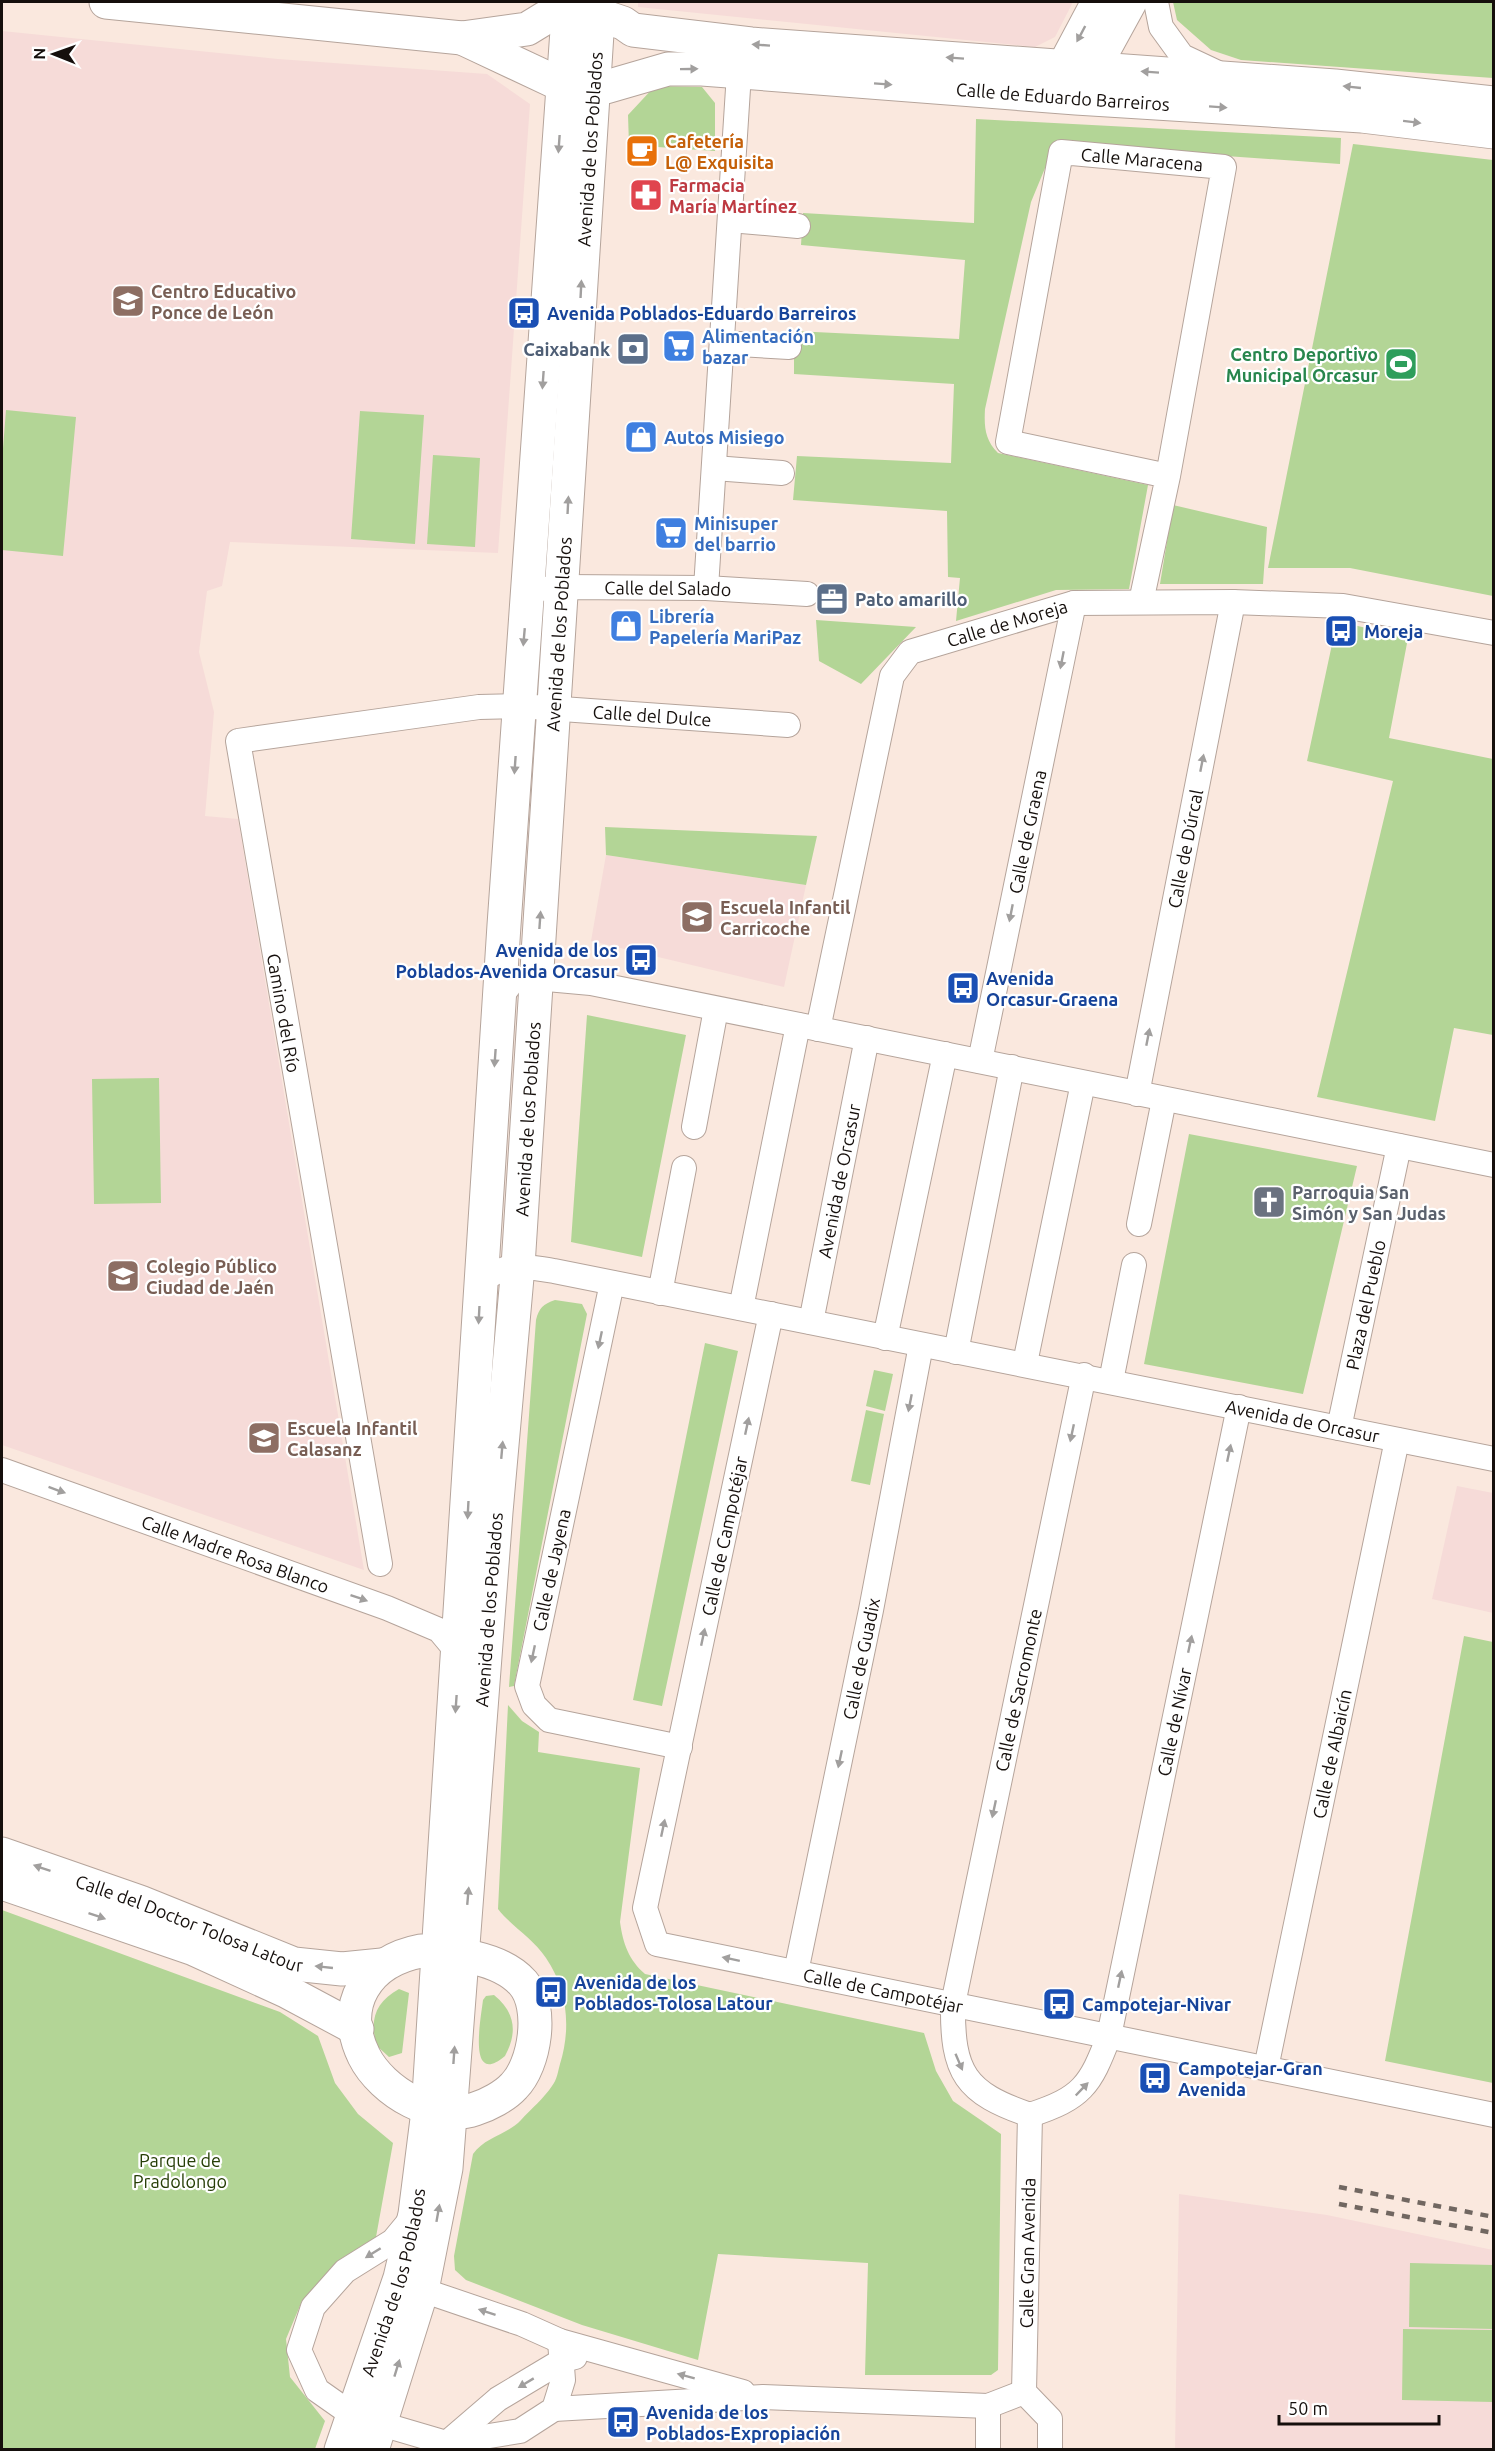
<svg xmlns="http://www.w3.org/2000/svg" width="1495" height="2451" font-family="Ubuntu,sans-serif">
	<rect width="100%" height="100%" fill="#fae8de"/>
	<!-- education -->
	<path fill="#f6dbd8" d="M638,2H1073L1055,37L1035,47L638,7Z
		M2,31L278,59L487,74L530,104L498,553L230,542L222,586L207,591L199,652L214,712L205,816L238,819L364,1570L2,1445Z
		M606,855L806,885L784,987L591,941Z
		M1457,1486L1493,1493V1613L1432,1599Z
		M1179,2194L1327,2215L1493,2250V2449L1175,2450Z"/>
	<!-- green -->
	<path fill="#b3d596" d="M1173,2H1493V78L1241,60L1211,50L1177,20Z
		M655,86L702,87L715,103V151L629,145L628,115Z
		M976,119L1341,138L1340,164L1055,144L1031,202L985,409C984,427 985,440 998,453L1148,485L1129,589L1056,590L956,621L960,578L948,577L947,511L793,500L797,456L951,463L954,384L794,374V331L959,339L965,260L801,245L803,213L974,223Z
		M1353,144L1493,160V596L1350,568H1268Z
		M6,410L76,417L63,556L2,550V461Z
		M360,411L424,415L415,544L351,539Z
		M433,455L480,458L475,547L427,544Z
		M1173,505L1267,527L1263,584H1160Z
		M816,620L916,627L861,684L819,661Z
		M1337,621L1408,638L1389,738L1493,759V1035L1454,1028L1435,1121L1317,1097L1393,781L1307,761Z
		M605,827L817,836L806,885L606,855Z
		M587,1015L686,1035L642,1257L571,1242Z
		M159,1078L161,1203L94,1204L92,1079Z
		M1189,1134L1357,1166L1303,1394L1144,1364Z
		M555,1300L582,1304L587,1314L514,1686L509,1687L536,1320C539,1308 543,1304 555,1300Z
		M705,1343L738,1351L662,1706L633,1700Z
		M874,1370L893,1374L885,1411L866,1406Z
		M866,1410L884,1414L870,1485L851,1481Z
		M1464,1636L1493,1642V2083L1385,2061Z
		M508,1705L522,1721L539,1732L538,1752L640,1768L620,1922C623,1944 629,1960 645,1974L924,2033L936,2071L953,2101L1001,2134L998,2370L991,2375H865L868,2263L718,2254L698,2360L582,2325L466,2280L455,2270L454,2256L473,2154C485,2137 507,2135 521,2120C531,2109 544,2098 552,2086C557,2080 558,2071 560,2064C571,2029 568,1990 546,1958C533,1938 512,1927 498,1909Z
		M2,1910L280,2012L318,2036L335,2083L358,2114L393,2143L376,2237L339,2260L302,2301L286,2339L290,2377L325,2421L315,2449H2Z
		M399,1989L409,1993L402,2053L389,2057L377,2046C369,2021 375,2002 399,1989Z
		M494,1995C515,2012 518,2032 505,2056C467,2088 481,2018 483,2000L486,1996Z
		M1410,2263L1493,2265V2329L1409,2327Z
		M1403,2329L1493,2330V2402L1402,2400Z"/>
	<g fill="none" stroke-linecap="round" stroke-linejoin="round">
		<!-- street casing -->
		<g stroke="#b5a49b" stroke-width="26">
			<g id="street">
				<path d="M1156,2L1161,27L1182,56L1216,72"/>
				<path d="M730,220L798,226"/>
				<path d="M722,343L789,347"/>
				<path d="M714,468L782,473"/>
				<path d="M706,588L739,73"/>
				<path id="s1" d="M546,589L563,587L706,588L807,594"/>
				<path d="M1141,602L1168,476L1224,167L1061,152L1008,442L1168,476"/>
				<path d="M499,999L513,981L536,978L591,983L1494,1165"/>
				<path id="s2" d="M818,1029L892,676L910,652L1074,603L1233,602L1343,606L1494,633"/>
				<path id="s3" d="M980,1061L1074,603"/>
				<path id="s4" d="M1137,1094L1233,602"/>
				<path d="M694,1127L716,1009"/>
				<path d="M1139,1224L1164,1100"/>
				<path id="s5" d="M481,1281C511,1261 520,1266 554,1271L1494,1459"/>
				<path d="M612,1283L527,1686L534,1705L549,1720L680,1747"/>
				<path d="M660,1293L684,1168"/>
				<path d="M741,1308L798,1025"/>
				<path id="s6" d="M771,1314L645,1908L657,1944L1494,2115"/>
				<path id="s7" d="M811,1322L867,1038"/>
				<path d="M885,1338L945,1054"/>
				<path d="M956,1352L1012,1067"/>
				<path d="M1025,1363L1083,1083"/>
				<path id="s8" d="M1084,1375L953,2004C952,2073 965,2093 1030,2115C1082,2098 1090,2086 1109,2036L1239,1407"/>
				<path d="M1111,1381L1134,1265"/>
				<path id="s9" d="M1339,1428L1399,1146"/>
				<path id="s10" d="M2,1470L387,1608L439,1630L459,1654"/>
				<path id="s11" d="M380,1564L238,741L479,707L519,706L788,725"/>
				<path id="s12" d="M796,1972L871,1610L921,1345"/>
				<path id="s13" d="M1266,2068L1397,1440"/>
				<path d="M1030,2115L1024,2392L1050,2419V2450"/>
				<path d="M412,2218L393,2241L345,2271L313,2307L299,2350L317,2390L354,2416L446,2443L520,2431L554,2409L563,2380L560,2341"/>
				<path d="M407,2294L422,2290L522,2324L560,2341L743,2392"/>
				<path d="M554,2409L763,2397L988,2406L1024,2392"/>
				<path d="M448,2442L498,2399L563,2360L575,2357"/>
				<path d="M988,2450V2406"/>
			</g>
		</g>
		<!-- secondary casing -->
		<g stroke="#b5a49b" stroke-width="35">
			<g id="secondary">
				<path d="M106,2L462,38L527,29L545,18L567,14L608,18L623,23L633,30L751,44L1335,86L1494,103"/>
				<path id="s14" d="M462,38L562,85L606,87L668,69H702L1076,98L1362,116L1494,132"/>
				<path d="M1070,83L1064,66L1098,2"/>
				<path d="M1085,84L1130,2"/>
				<path id="s15" d="M2,1854L140,1902L294,1964L342,1969L382,1965"/>
				<path d="M2,1883L194,1949L286,1991L357,2029"/>
				<path d="M421,1951C453,1953 500,1957 523,1983C544,2007 535,2065 514,2086C505,2096 488,2105 475,2109C436,2123 382,2092 364,2056C339,2005 367,1961 421,1951Z"/>
			</g>
		</g>
		<!-- primary casing -->
		<g stroke="#b5a49b" stroke-width="35">
			<g id="primary">
				<path id="s16" d="M341,2450L400,2278L415,2214L428,2111L504,925L569,2"/>
				<path id="s17" d="M372,2450L422,2290L446,2168L496,1512L518,1266L599,2"/>
			</g>
		</g>
		<!-- street -->
		<use href="#street" stroke="#fff" stroke-width="24"/>
		<!-- secondary -->
		<use href="#secondary" stroke="#fff" stroke-width="33"/>
		<!-- primary -->
		<use href="#primary" stroke="#fff" stroke-width="33"/>
		<!-- rail -->
		<path stroke="#716761" stroke-width="4.5" stroke-dasharray="8 8" stroke-linecap="butt" d="M1339,2187L1494,2217
			M1339,2204L1494,2233"/>
	</g>
	<!-- one-way arrows -->
	<defs><path id="oneway-solid" d="M-6-.8H1V-3.2L6.5 0L1 3.2V.8H-6Z" transform="scale(1.5)"/></defs>
	<g fill="#a19f9e">
		<use href="#oneway-solid" transform="translate(1081 34) rotate(118)"/>
		<use href="#oneway-solid" transform="translate(761 45) rotate(-176)"/>
		<use href="#oneway-solid" transform="translate(955 58) rotate(-176)"/>
		<use href="#oneway-solid" transform="translate(689 69) rotate(-1)"/>
		<use href="#oneway-solid" transform="translate(1150 72) rotate(-176)"/>
		<use href="#oneway-solid" transform="translate(883 84) rotate(4)"/>
		<use href="#oneway-solid" transform="translate(1352 87) rotate(-174)"/>
		<use href="#oneway-solid" transform="translate(1218 107) rotate(4)"/>
		<use href="#oneway-solid" transform="translate(1412 122) rotate(7)"/>
		<use href="#oneway-solid" transform="translate(559 144) rotate(94)"/>
		<use href="#oneway-solid" transform="translate(581 289) rotate(-87)"/>
		<use href="#oneway-solid" transform="translate(543 380) rotate(94)"/>
		<use href="#oneway-solid" transform="translate(568 505) rotate(-87)"/>
		<use href="#oneway-solid" transform="translate(524 637) rotate(95)"/>
		<use href="#oneway-solid" transform="translate(1062 660) rotate(101)"/>
		<use href="#oneway-solid" transform="translate(1202 763) rotate(-79)"/>
		<use href="#oneway-solid" transform="translate(515 765) rotate(94)"/>
		<use href="#oneway-solid" transform="translate(1011 913) rotate(101)"/>
		<use href="#oneway-solid" transform="translate(540 920) rotate(-86)"/>
		<use href="#oneway-solid" transform="translate(1148 1037) rotate(-79)"/>
		<use href="#oneway-solid" transform="translate(495 1058) rotate(94)"/>
		<use href="#oneway-solid" transform="translate(479 1315) rotate(93)"/>
		<use href="#oneway-solid" transform="translate(600 1340) rotate(102)"/>
		<use href="#oneway-solid" transform="translate(910 1403) rotate(101)"/>
		<use href="#oneway-solid" transform="translate(747 1426) rotate(-78)"/>
		<use href="#oneway-solid" transform="translate(1072 1433) rotate(102)"/>
		<use href="#oneway-solid" transform="translate(502 1450) rotate(-85)"/>
		<use href="#oneway-solid" transform="translate(1229 1453) rotate(-78)"/>
		<use href="#oneway-solid" transform="translate(57 1490) rotate(20)"/>
		<use href="#oneway-solid" transform="translate(468 1510) rotate(93)"/>
		<use href="#oneway-solid" transform="translate(359 1598) rotate(19)"/>
		<use href="#oneway-solid" transform="translate(703 1637) rotate(-78)"/>
		<use href="#oneway-solid" transform="translate(1190 1644) rotate(-78)"/>
		<use href="#oneway-solid" transform="translate(533 1654) rotate(102)"/>
		<use href="#oneway-solid" transform="translate(456 1704) rotate(94)"/>
		<use href="#oneway-solid" transform="translate(840 1759) rotate(102)"/>
		<use href="#oneway-solid" transform="translate(994 1809) rotate(102)"/>
		<use href="#oneway-solid" transform="translate(663 1828) rotate(-78)"/>
		<use href="#oneway-solid" transform="translate(42 1868) rotate(-161)"/>
		<use href="#oneway-solid" transform="translate(468 1896) rotate(-85)"/>
		<use href="#oneway-solid" transform="translate(97 1916) rotate(19)"/>
		<use href="#oneway-solid" transform="translate(731 1959) rotate(-168)"/>
		<use href="#oneway-solid" transform="translate(324 1967) rotate(-174)"/>
		<use href="#oneway-solid" transform="translate(1120 1979) rotate(-78)"/>
		<use href="#oneway-solid" transform="translate(454 2055) rotate(-86)"/>
		<use href="#oneway-solid" transform="translate(959 2062) rotate(67)"/>
		<use href="#oneway-solid" transform="translate(1082 2089) rotate(-46)"/>
		<use href="#oneway-solid" transform="translate(438 2213) rotate(-80)"/>
		<use href="#oneway-solid" transform="translate(373 2253) rotate(148)"/>
		<use href="#oneway-solid" transform="translate(487 2312) rotate(-162)"/>
		<use href="#oneway-solid" transform="translate(397 2368) rotate(-73)"/>
		<use href="#oneway-solid" transform="translate(686 2376) rotate(-165)"/>
		<use href="#oneway-solid" transform="translate(526 2383) rotate(149)"/>
	</g>
	<!-- icons -->
	<defs>
		<g id="cafe-square" transform="scale(1.725)"><rect x="-9" y="-9" width="18" height="18" rx="4" fill="#e8710a" stroke="#fff"/><path d="M-5.5-4.5H6V0H3Q3 3.5 0 3.5H-2.5Q-5.5 3.5-5.5 0ZM3-3.2v2h1.7v-2ZM-6 4.5H4V6H-6Z" fill="#fff"/></g>
		<g id="pharmacy-square" transform="scale(1.725)"><rect x="-9" y="-9" width="18" height="18" rx="4" fill="#e0444e" stroke="#fff"/><path d="M-2-6h4v4h4v4h-4v4h-4v-4h-4v-4h4Z" fill="#fff"/></g>
		<g id="school-square" transform="scale(1.725)"><rect x="-9" y="-9" width="18" height="18" rx="4" fill="#8d6e63" stroke="#fff"/><path d="M0-5L7-2L0 1L-7-2ZM-4 1L0 2.5L4 1V4Q0 6-4 4Z" fill="#fff"/></g>
		<g id="bus-square" transform="scale(1.725)"><rect x="-9" y="-9" width="18" height="18" rx="4" fill="#1a4fb4" stroke="#fff"/><path d="M-5-6H5V4H4V6H2V4H-2V6H-4V4H-5ZM-3.5-4V0h7V-4ZM-3.5 1.2v1.5H-2V1.2ZM2 1.2v1.5H3.5V1.2Z" fill="#fff"/></g>
		<g id="supermarket-square" transform="scale(1.725)"><rect x="-9" y="-9" width="18" height="18" rx="4" fill="#3f7fe0" stroke="#fff"/><path d="M-6-5.5h2.5l.6 2H6L4.5 2H-2.5L-4.4-4H-6ZM-1.5 3.2a1.3 1.3 0 1 0 .1 0ZM3 3.2a1.3 1.3 0 1 0 .1 0Z" fill="#fff"/></g>
		<g id="bank-square" transform="scale(1.725)"><rect x="-9" y="-9" width="18" height="18" rx="4" fill="#5c6f8a" stroke="#fff"/><path d="M-6-4H6V4H-6ZM0-2.3a2.3 2.3 0 1 0 0 4.6a2.3 2.3 0 1 0 0-4.6Z" fill="#fff"/></g>
		<g id="stadium-square" transform="scale(1.725)"><rect x="-9" y="-9" width="18" height="18" rx="4" fill="#2e9e5b" stroke="#fff"/><path d="M0-5a6.5 5 0 1 0 0 10a6.5 5 0 1 0 0-10ZM-3.5-1.8h7v3.6h-7Z" fill="#fff"/></g>
		<g id="shop-square" transform="scale(1.725)"><rect x="-9" y="-9" width="18" height="18" rx="4" fill="#3f7fe0" stroke="#fff"/><path d="M-5-2.5h2.3a2.7 3.5 0 0 1 5.4 0H5L5.5 6h-11ZM-1.5-2.5h3a1.5 2.3 0 0 0-3 0Z" fill="#fff"/></g>
		<g id="office-square" transform="scale(1.725)"><rect x="-9" y="-9" width="18" height="18" rx="4" fill="#5c6f8a" stroke="#fff"/><path d="M-6-3h4V-5.5h4V-3h4V5H-6ZM-1-4.5V-3h2v-1.5ZM-6 0V1H6V0Z" fill="#fff"/></g>
		<g id="church-square" transform="scale(1.725)"><rect x="-9" y="-9" width="18" height="18" rx="4" fill="#6b7280" stroke="#fff"/><path d="M-1.2-6h2.4v3.5h3.3v2.4h-3.3V6h-2.4V-.1h-3.3v-2.4h3.3Z" fill="#fff"/></g>
	</defs>
	<g fill-rule="evenodd">
		<use href="#cafe-square" x="642" y="151"/>
		<use href="#pharmacy-square" x="646" y="195"/>
		<use href="#school-square" x="128" y="301"/>
		<use href="#bus-square" x="524" y="313"/>
		<use href="#supermarket-square" x="679" y="346"/>
		<use href="#bank-square" x="633" y="349"/>
		<use href="#stadium-square" x="1401" y="364"/>
		<use href="#shop-square" x="641" y="437"/>
		<use href="#supermarket-square" x="671" y="533"/>
		<use href="#office-square" x="832" y="599"/>
		<use href="#shop-square" x="626" y="626"/>
		<use href="#bus-square" x="1341" y="631"/>
		<use href="#school-square" x="697" y="917"/>
		<use href="#bus-square" x="641" y="960"/>
		<use href="#bus-square" x="963" y="988"/>
		<use href="#church-square" x="1269" y="1202"/>
		<use href="#school-square" x="123" y="1276"/>
		<use href="#school-square" x="264" y="1438"/>
		<use href="#bus-square" x="551" y="1992"/>
		<use href="#bus-square" x="1059" y="2004"/>
		<use href="#bus-square" x="1155" y="2078"/>
		<use href="#bus-square" x="623" y="2422"/>
	</g>
	<g text-anchor="middle" dominant-baseline="central" stroke-width="4.5" stroke-linejoin="round" paint-order="stroke">
		<!-- street labels -->
		<g font-size="18" fill="#150f0c" stroke="#fff">
			<text stroke="none"><textPath href="#s14" startOffset="615">Calle de Eduardo Barreiros</textPath></text>
			<text stroke="none"><textPath href="#s17" startOffset="2316">Avenida de los Poblados</textPath></text>
			<text transform="translate(1142 159) rotate(5)">Calle Maracena</text>
			<text stroke="none"><textPath href="#s1" startOffset="122">Calle del Salado</textPath></text>
			<text stroke="none"><textPath href="#s2" startOffset="492">Calle de Moreja</textPath></text>
			<text stroke="none"><textPath href="#s17" startOffset="1830">Avenida de los Poblados</textPath></text>
			<text stroke="none"><textPath href="#s11" startOffset="1252">Calle del Dulce</textPath></text>
			<text stroke="none"><textPath href="#s3" startOffset="234">Calle de Graena</textPath></text>
			<text stroke="none"><textPath href="#s4" startOffset="250">Calle de Dúrcal</textPath></text>
			<text transform="translate(284 1013) rotate(80)">Camino del Río</text>
			<text stroke="none"><textPath href="#s17" startOffset="1344">Avenida de los Poblados</textPath></text>
			<text stroke="none"><textPath href="#s7" startOffset="144">Avenida de Orcasur</textPath></text>
			<text stroke="none"><textPath href="#s9" startOffset="126">Plaza del Pueblo</textPath></text>
			<text stroke="none"><textPath href="#s5" startOffset="840">Avenida de Orcasur</textPath></text>
			<text transform="translate(724 1536) rotate(-78)">Calle de Campotéjar</text>
			<text stroke="none"><textPath href="#s10" startOffset="248">Calle Madre Rosa Blanco</textPath></text>
			<text transform="translate(551 1570) rotate(-78)">Calle de Jayena</text>
			<text stroke="none"><textPath href="#s17" startOffset="852">Avenida de los Poblados</textPath></text>
			<text stroke="none"><textPath href="#s12" startOffset="320">Calle de Guadix</textPath></text>
			<text transform="translate(1018 1690) rotate(-78)">Calle de Sacromonte</text>
			<text stroke="none"><textPath href="#s8" startOffset="1232">Calle de Nívar</textPath></text>
			<text stroke="none"><textPath href="#s13" startOffset="321">Calle de Albaicín</textPath></text>
			<text stroke="none"><textPath href="#s15" startOffset="200">Calle del Doctor Tolosa Latour</textPath></text>
			<text stroke="none"><textPath href="#s6" startOffset="876">Calle de Campotéjar</textPath></text>
			<text transform="translate(1027 2253) rotate(-89)">Calle Gran Avenida</text>
			<text stroke="none"><textPath href="#s16" startOffset="176">Avenida de los Poblados</textPath></text>
		</g>
		<!-- food labels -->
		<g font-size="18" font-weight="bold" fill="#c56008" stroke="#fff" text-anchor="start">
			<text x="665" y="141">Cafetería<tspan x="665" dy="21">L@ Exquisita</tspan></text>
		</g>
		<!-- health labels -->
		<g font-size="18" font-weight="bold" fill="#be3a42" stroke="#fff" text-anchor="start">
			<text x="669" y="185">Farmacia<tspan x="669" dy="21">María Martínez</tspan></text>
		</g>
		<!-- education labels -->
		<g font-size="18" font-weight="bold" fill="#785e54" stroke="#fff" text-anchor="start">
			<text x="151" y="291">Centro Educativo<tspan x="151" dy="21">Ponce de León</tspan></text>
			<text x="720" y="907">Escuela Infantil<tspan x="720" dy="21">Carricoche</tspan></text>
			<text x="146" y="1266">Colegio Público<tspan x="146" dy="21">Ciudad de Jaén</tspan></text>
			<text x="287" y="1428">Escuela Infantil<tspan x="287" dy="21">Calasanz</tspan></text>
		</g>
		<!-- transit labels -->
		<g font-size="18" font-weight="bold" fill="#164399" stroke="#fff" text-anchor="start">
			<text x="547" y="313">Avenida Poblados-Eduardo Barreiros</text>
			<text x="1364" y="631">Moreja</text>
			<text x="618" y="950" text-anchor="end">Avenida de los<tspan x="618" dy="21">Poblados-Avenida Orcasur</tspan></text>
			<text x="986" y="978">Avenida<tspan x="986" dy="21">Orcasur-Graena</tspan></text>
			<text x="574" y="1982">Avenida de los<tspan x="574" dy="21">Poblados-Tolosa Latour</tspan></text>
			<text x="1082" y="2004">Campotejar-Nivar</text>
			<text x="1178" y="2068">Campotejar-Gran<tspan x="1178" dy="21">Avenida</tspan></text>
			<text x="646" y="2412">Avenida de los<tspan x="646" dy="21">Poblados-Expropiación</tspan></text>
		</g>
		<!-- shop labels -->
		<g font-size="18" font-weight="bold" fill="#366cbe" stroke="#fff" text-anchor="start">
			<text x="702" y="336">Alimentación<tspan x="702" dy="21">bazar</tspan></text>
			<text x="664" y="437">Autos Misiego</text>
			<text x="694" y="523">Minisuper<tspan x="694" dy="21">del barrio</tspan></text>
			<text x="649" y="616">Librería<tspan x="649" dy="21">Papelería MariPaz</tspan></text>
		</g>
		<!-- service labels -->
		<g font-size="18" font-weight="bold" fill="#4e5e75" stroke="#fff" text-anchor="end">
			<text x="610" y="349">Caixabank</text>
			<text x="855" y="599" text-anchor="start">Pato amarillo</text>
		</g>
		<!-- leisure labels -->
		<g font-size="18" font-weight="bold" fill="#27864d" stroke="#fff" text-anchor="end">
			<text x="1378" y="354">Centro Deportivo<tspan x="1378" dy="21">Municipal Orcasur</tspan></text>
		</g>
		<!-- worship labels -->
		<g font-size="18" font-weight="bold" fill="#5b616d" stroke="#fff" text-anchor="start">
			<text x="1292" y="1192">Parroquia San<tspan x="1292" dy="21">Simón y San Judas</tspan></text>
		</g>
		<!-- park labels -->
		<g font-size="18" fill="#263e06" stroke="#fff">
			<text x="180" y="2160">Parque de<tspan x="180" dy="21">Pradolongo</tspan></text>
		</g>
	</g>
	<!-- border -->
	<rect width="1495" height="2451" fill="none" stroke="#150f0c" stroke-width="6"/>
	<!-- north arrow -->
	<g transform="translate(54 54) rotate(271)" stroke="#ffffff" stroke-width="4.5" paint-order="stroke">
	<path d="M0-4.5L10 22L0 15L-10 22Z" fill="#150f0c"/>
	<text y="-9" font-size="16" font-weight="bold" text-anchor="middle" fill="#150f0c">N</text>
	</g>
	<!-- scale -->
	<path d="M1279 2415v9h160v-9" fill="none" stroke="#150f0c" stroke-width="3"/>
	<text x="1288" y="2415" font-size="18" fill="#150f0c" stroke="#ffffff" stroke-width="4.5" paint-order="stroke">50 m</text>
</svg>
